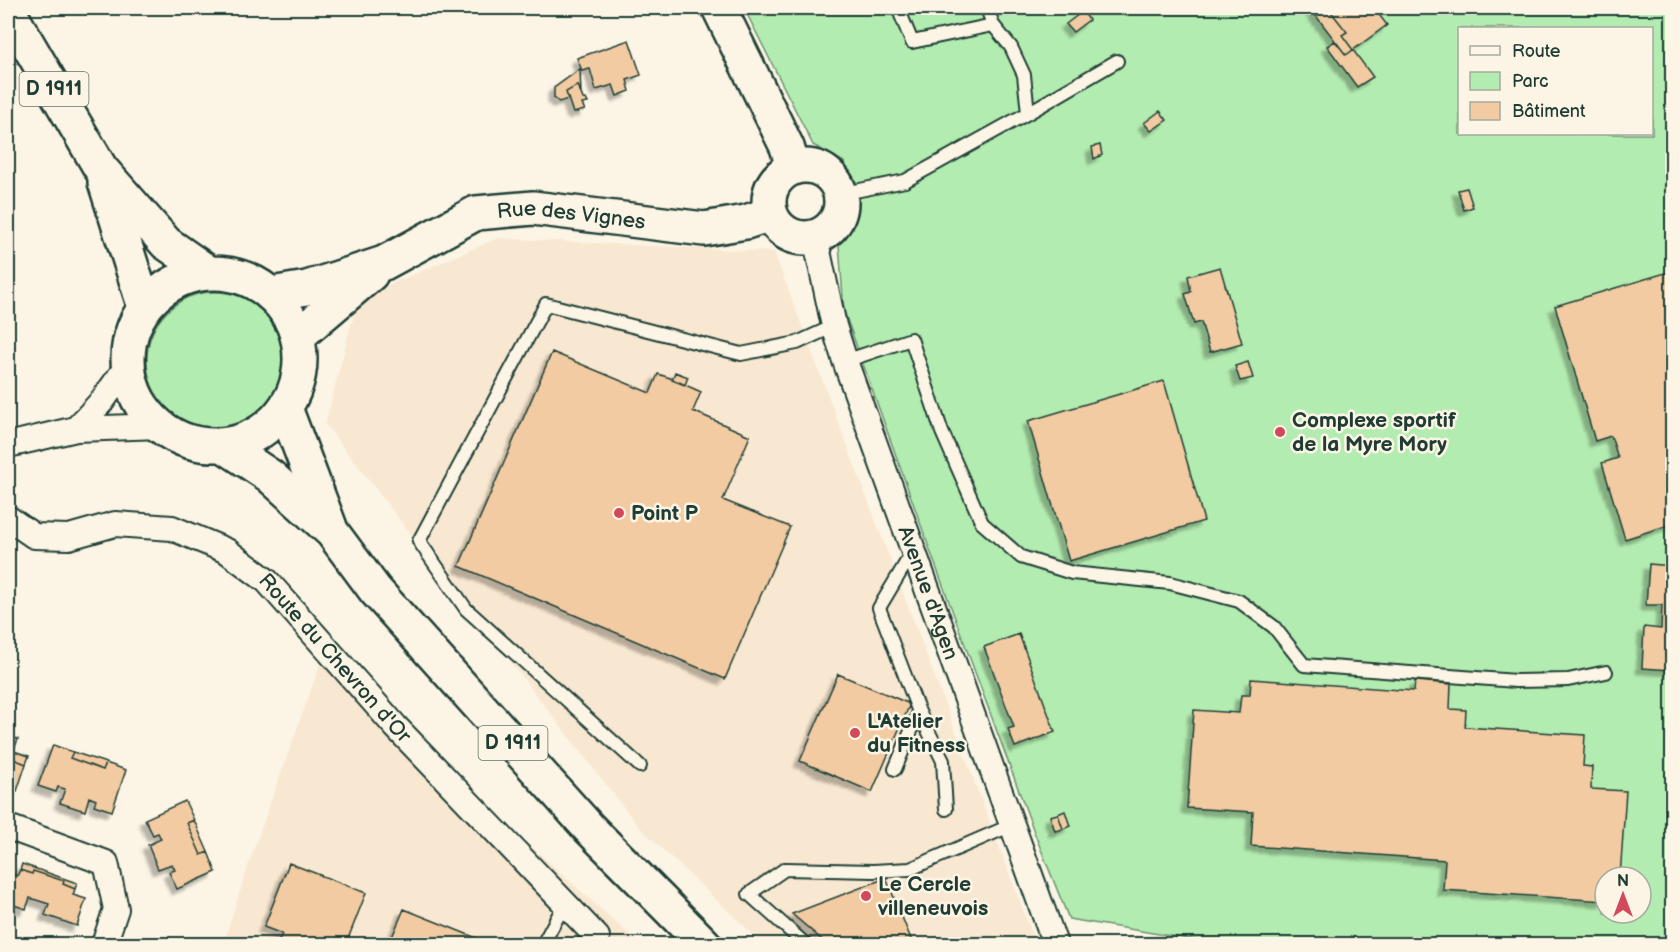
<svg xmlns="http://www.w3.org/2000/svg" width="1680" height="952" font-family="'Balsamiq Sans',sans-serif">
	<defs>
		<filter id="shadow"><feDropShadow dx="-5.5" dy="5.5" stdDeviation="1.5" flood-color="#0004"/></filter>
	</defs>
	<rect width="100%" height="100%" fill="#fcf5e5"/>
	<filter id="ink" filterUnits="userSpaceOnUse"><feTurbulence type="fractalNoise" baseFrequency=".0167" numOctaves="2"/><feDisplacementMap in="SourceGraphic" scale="12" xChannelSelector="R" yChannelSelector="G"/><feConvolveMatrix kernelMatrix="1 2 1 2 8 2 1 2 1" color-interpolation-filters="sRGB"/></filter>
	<g filter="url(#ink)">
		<!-- built -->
		<path fill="#f9e8d1" d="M498,238L774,252L1036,944H763L639,827L325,424L358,298Z
			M322,659L640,944H223L253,851Z"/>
		<!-- green -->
		<path fill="#b3ecb0" stroke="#699472" stroke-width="1.5" fill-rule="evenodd" d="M744,8H1672V944H1219L1069,919L1036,837L931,553L844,311L839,245L858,214L844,162L813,145ZM1460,28H1652V134H1460ZM1605,877H1641V913H1605Z
			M147 360a68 68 0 1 1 136 0a68 68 0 1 1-136 0Z"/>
		<!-- building -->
		<path fill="#f2cba2" stroke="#1f3d34" stroke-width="1.5" filter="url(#shadow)" d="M1310,8H1328L1347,32L1342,35L1353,50L1346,55Z
			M1328,8H1374L1387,25L1353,50L1342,35L1347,32Z
			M1083,11L1089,20L1073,32L1066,24Z
			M629,40L641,75L627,80L630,91L617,96L613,85L596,90L590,69L582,71L577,58Z
			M1335,41L1346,55L1353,50L1373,77L1357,87L1327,46Z
			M580,69L581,94L578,85L566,92L568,99L559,102L554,98V88Z
			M578,85L583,99H586L588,103L582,104L585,110L573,113L566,92Z
			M1160,111L1167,120L1151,131L1144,123Z
			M1100,145L1102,155L1094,159L1092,147Z
			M1467,188L1473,207L1464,210L1458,190Z
			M1220,267L1242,343L1210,352L1201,322L1194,324L1185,294L1191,292L1188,276Z
			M1672,271V524L1625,539L1602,463L1618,458L1611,436L1595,441L1555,306Z
			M552,352L650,393L658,374L670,378L701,392L693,411L750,436L723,500L790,527L725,679L459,566Z
			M1248,362L1253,378L1240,381L1235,366Z
			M675,372L688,377L685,385L672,380Z
			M1164,381L1204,521L1069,561L1028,421Z
			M1649,564L1672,566V670L1642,668L1644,627L1661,629L1662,605H1646Z
			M1019,634L1055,732L1015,747L1008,729L1014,727L984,647Z
			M838,674L910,704L872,792L800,761Z
			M1251,679L1414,691L1415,681L1451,684L1450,709L1466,710L1465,727L1585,735L1583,766L1592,767L1591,789L1626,791L1620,877H1605V901L1443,890L1445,860L1251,846L1253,812L1187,808L1194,710L1239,713L1241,695H1250Z
			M8,736L18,739L11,758L26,764L17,791L8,788Z
			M53,745L73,752L70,758L103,770L106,763L126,770L112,811L94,805L96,800L89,797L85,811L60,803L65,789L58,787L56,792L38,786Z
			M14,751L29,756L26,764L11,758Z
			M73,752L106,763L103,770L70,758Z
			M185,801L194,820L187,823L201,855L208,852L216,872L177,889L169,872L175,870L172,864L158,869L148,845L161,839L158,833L153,835L145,819Z
			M1065,811L1070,826L1063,829L1058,814Z
			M1058,814L1063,829L1055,831L1050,816Z
			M194,820L208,852L201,855L187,823Z
			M289,863L366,893L346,944H277L282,934L264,927Z
			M22,864L77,883L75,889L63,884L64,881L33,871L32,874L20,870Z
			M20,870L32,874L33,871L64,881L63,884L75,889L73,895L86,899L77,926L45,915L49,904L30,898L26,909L8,903V872L17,876Z
			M886,878L913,944H827L792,914Z
			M404,909L479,939L477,944H389Z"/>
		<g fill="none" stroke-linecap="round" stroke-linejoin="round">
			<!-- lane casing -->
			<g stroke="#1f3d34" stroke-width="16">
				<path id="lane" d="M898,8L912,42L993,25
					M987,8L993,25L1011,47L1024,75L1028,113
					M840,194L905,181L1028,113L1117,61
					M845,361L911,339L942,432L982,523L1021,557L1072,573L1170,583L1239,601L1274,627L1304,665L1516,681L1568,680L1606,672
					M913,551L879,608L919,712L943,761L946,809
					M640,766L466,609L419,541L546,304L741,354L797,343L834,326
					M895,769L919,712
					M543,944L564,905
					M805,944L749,894L785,869L873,871L910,869L1012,825"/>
			</g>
			<!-- street casing -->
			<g stroke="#1f3d34" stroke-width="28">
				<g id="street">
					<path id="s1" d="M815,237L834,326L845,361L1055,944"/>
					<path d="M76,429L103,400L128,365"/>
					<path d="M8,445L76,429L161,426"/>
					<path id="s2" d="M8,518L34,536L69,537L115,524L172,528L227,551L267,581L396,727L597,937"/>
					<path d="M8,827L106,863L116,909L104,944"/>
				</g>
			</g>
			<!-- secondary casing -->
			<g stroke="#1f3d34" stroke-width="38">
				<g id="secondary">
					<path d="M719,8L787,147L793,167"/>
					<circle cx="805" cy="202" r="36"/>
					<path id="s3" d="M271,294L307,288L384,263L476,213L533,208L704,229L746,222L770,214"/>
					<path d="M298,336L371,274"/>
				</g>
			</g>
			<!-- primary casing -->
			<g stroke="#1f3d34" stroke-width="38">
				<path id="primary" d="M8,10L101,169L166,243L209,273
					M105,182L145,308
					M128 359a86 86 0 1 1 172 0a86 86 0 1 1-172 0Z
					M285,408L330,527
					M223,445L270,476L332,532L375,590L589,828L704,944"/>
			</g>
			<!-- lane -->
			<use href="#lane" stroke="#fcf5e5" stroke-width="12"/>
			<!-- street -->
			<use href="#street" stroke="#fcf5e5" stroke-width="24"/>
			<!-- secondary -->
			<use href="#secondary" stroke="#fcf5e5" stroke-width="33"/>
			<!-- primary -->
			<use href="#primary" stroke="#fcf5e5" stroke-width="33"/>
		</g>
	</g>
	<!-- markers -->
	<g fill="#d1495b" stroke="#fcf5e5" stroke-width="2">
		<circle cx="1280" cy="432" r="6"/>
		<circle cx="619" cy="513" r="6"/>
		<circle cx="855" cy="733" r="6"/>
		<circle cx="866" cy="896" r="6"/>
	</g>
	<g text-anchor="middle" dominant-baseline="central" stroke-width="5" stroke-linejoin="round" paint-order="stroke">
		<!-- shield labels -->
		<g fill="#fcf5e5" stroke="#617469" stroke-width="1.5">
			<rect x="19.5" y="72" width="69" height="34" rx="4.5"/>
			<rect x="478.5" y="726" width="69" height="34" rx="4.5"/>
		</g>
		<g font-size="20" font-weight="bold" fill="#1f3d34">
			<text x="54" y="89">D 1911</text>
			<text x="513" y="743">D 1911</text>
		</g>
		<!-- street labels -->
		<g font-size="21" fill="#1f3d34" stroke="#fcf5e5">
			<text stroke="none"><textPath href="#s3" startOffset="318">Rue des Vignes</textPath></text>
			<text stroke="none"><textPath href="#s1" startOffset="374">Avenue d'Agen</textPath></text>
			<text stroke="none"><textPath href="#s2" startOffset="384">Route du Chevron d'Or</textPath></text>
		</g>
		<!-- poi labels -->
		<g font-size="21" font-weight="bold" fill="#1f3d34" stroke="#fcf5e5" text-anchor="start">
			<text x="1292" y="420">Complexe sportif<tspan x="1292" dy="24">de la Myre Mory</tspan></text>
			<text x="631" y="513">Point P</text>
			<text x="867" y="721">L'Atelier<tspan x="867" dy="24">du Fitness</tspan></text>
			<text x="878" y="884">Le Cercle<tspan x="878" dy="24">villeneuvois</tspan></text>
		</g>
	</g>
	<!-- margin -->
	<rect width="1680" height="952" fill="none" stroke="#fcf5e5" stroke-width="30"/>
	<rect x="15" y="15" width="1650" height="922" fill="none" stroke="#1f3d34" stroke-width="2" filter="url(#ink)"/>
	<!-- legend -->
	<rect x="1458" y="27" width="195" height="108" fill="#fcf5e5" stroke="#a4ab9e" stroke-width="1.5"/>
	<rect x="1470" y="46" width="30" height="9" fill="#fcf5e5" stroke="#a4ab9e" stroke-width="1.5"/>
	<text x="1512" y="57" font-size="18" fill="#1f3d34">Route</text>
	<rect x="1470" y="72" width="30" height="18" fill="#b3ecb0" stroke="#a4ab9e" stroke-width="1.5"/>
	<text x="1512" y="87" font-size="18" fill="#1f3d34">Parc</text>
	<rect x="1470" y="102" width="30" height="18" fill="#f2cba2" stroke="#a4ab9e" stroke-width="1.5"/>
	<text x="1512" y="117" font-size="18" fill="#1f3d34">Bâtiment</text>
	<!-- north arrow -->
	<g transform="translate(1623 895)"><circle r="28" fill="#fcf5e5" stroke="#a4ab9e" stroke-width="1.5"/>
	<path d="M0-4.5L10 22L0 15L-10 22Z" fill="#d1495b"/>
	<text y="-9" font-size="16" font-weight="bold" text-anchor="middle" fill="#1f3d34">N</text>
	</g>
</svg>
